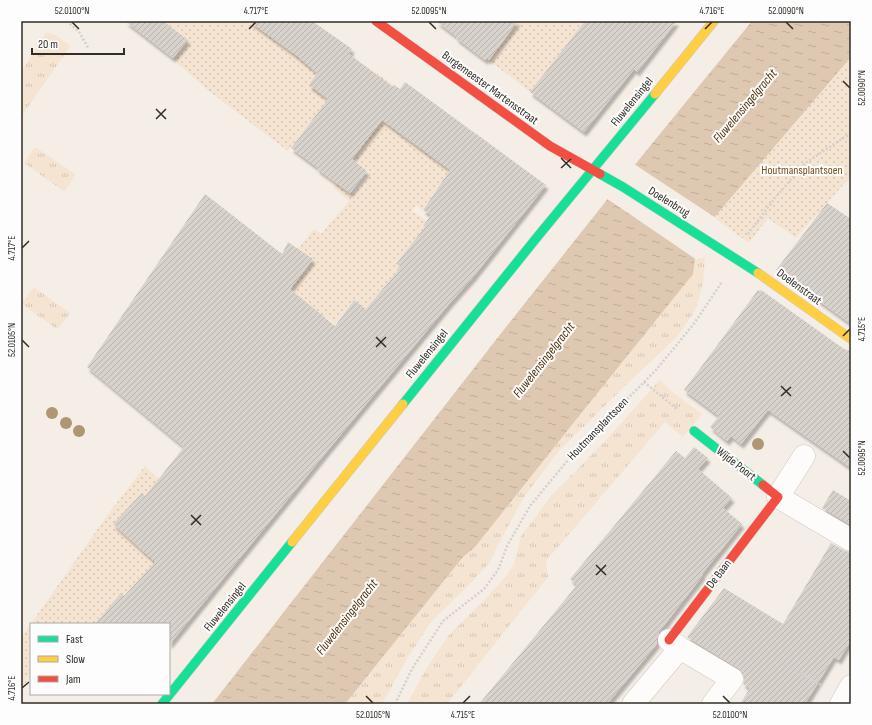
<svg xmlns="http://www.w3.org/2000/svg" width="872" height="725" font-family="'Sofia Sans Condensed',sans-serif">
	<defs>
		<pattern id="grass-tufts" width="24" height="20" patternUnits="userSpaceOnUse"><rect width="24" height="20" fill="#f6e4d2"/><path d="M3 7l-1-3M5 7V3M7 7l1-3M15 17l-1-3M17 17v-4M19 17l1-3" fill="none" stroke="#d3c4b4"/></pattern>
		<pattern id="park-dots" width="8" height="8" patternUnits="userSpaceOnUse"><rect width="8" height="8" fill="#f6e4d2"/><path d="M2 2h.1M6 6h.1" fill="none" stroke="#d3c4b4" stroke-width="1.8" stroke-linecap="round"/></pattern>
		<pattern id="water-ripples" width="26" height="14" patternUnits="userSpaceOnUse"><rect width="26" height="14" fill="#dec8b1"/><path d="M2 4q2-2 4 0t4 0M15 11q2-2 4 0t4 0" fill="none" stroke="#bfac98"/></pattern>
		<pattern id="building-hatch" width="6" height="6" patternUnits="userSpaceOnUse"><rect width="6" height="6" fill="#d8d2cc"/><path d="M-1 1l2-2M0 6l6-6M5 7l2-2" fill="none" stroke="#bab4af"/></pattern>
		<filter id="shadow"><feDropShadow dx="2.5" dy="4.5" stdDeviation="1" flood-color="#0004"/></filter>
	</defs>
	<rect width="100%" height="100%" fill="#f5eee6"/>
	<!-- grass -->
	<path fill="url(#grass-tufts)" d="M46,33C54,32 62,40 68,44L69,45V48L21,117V77L22,76L21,75V72Z
		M34,148H37L75,174V176L65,191L62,190L24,163Z
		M695,258H705L703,284L696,309L677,337L627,384L558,452L524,497L496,549L490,562L469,585L431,622L408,657L382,704H345L463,557L475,547L571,426Z
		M34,287L70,313L58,329L55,328L22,304L33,288Z
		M660,380L671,391L702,414L683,437L665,422L546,561L548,577L447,704H407L426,669L448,636L484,600L506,576L514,564L521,536L552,495L605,441Z"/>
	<!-- park -->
	<path fill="url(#park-dots)" d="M163,21H249L278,42L294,21L332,42L367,67L394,85L374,113L373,132L382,120L420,147L454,164L477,134L509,158L498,172L436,190L422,210L416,205L412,211L427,221L423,226L439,237L412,244L396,263L401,267L388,282L370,312L354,300L335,324L326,317L291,321L289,292L314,259L298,249L314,229L321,234L349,201L333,188L337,182L354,194L370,172L335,146L332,139L310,122L288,151L209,91L179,65L173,58L188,40Z
		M506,21H590L583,30L574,25L579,29L530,92L489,60L514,26Z
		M851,52V176L796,238L768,218L749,243L710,215Z
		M145,466L194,514L113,524L155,562L114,615L107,609L100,617L109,624H31V675L21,689V638L106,517Z"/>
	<!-- water -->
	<path fill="url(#water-ripples)" d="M752,21H851V57L712,220L695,258L693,274L571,426L475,547L463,557L345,704H212L506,327L633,167Z"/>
	<!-- pier -->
	<path fill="#f5eee6" d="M634,164L716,218L714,221L697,260L606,198Z"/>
	<!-- building -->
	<path fill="url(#building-hatch)" filter="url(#shadow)" d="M125,21H163L188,40L173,58Z
		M249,21H312L352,49L349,54L393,87L394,85L400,89L405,82L546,185L474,276L449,304L328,450L169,645V624H95L121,593L124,596L155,562L113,524L142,493L145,496L184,447L87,367L205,194L282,254L288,242L313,259L290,289L335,326L354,300L366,309L401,267L396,264L425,227L423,226L431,215L423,210L450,170L382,120L352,159L367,171L350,193L317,169L318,168L291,148L328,99L309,85L317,73L297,56Z
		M436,21H518L489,60L487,58L485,60L456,38L457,37Z
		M585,21H677L637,72L634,69L584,132L530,92Z
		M827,203L851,219V324L776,270Z
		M758,290L760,291L761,290L844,349L851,351V468L768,410L741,444L731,436L727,441L710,427L719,416L684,390Z
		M694,447L708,458L698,469L732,498L723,508L742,524L702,574L703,575L659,632L657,638V644L607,704H479L577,585L570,579L676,451L685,458Z
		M833,490L851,501V525L822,508Z
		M831,543L845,551L851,552V640L839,660L834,657L805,704H740L750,688L743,684L744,680L743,673L738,668L687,637L724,588L783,624Z"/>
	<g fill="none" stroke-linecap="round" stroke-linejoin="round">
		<!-- street casing -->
		<g stroke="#cdc8c2" stroke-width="23">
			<path id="street" d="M804,456L778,497L851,540
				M680,648L732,679L713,704
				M633,704L680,648L669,640
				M841,704L851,686"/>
		</g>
		<!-- fast casing -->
		<g stroke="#cdc8c2" stroke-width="10">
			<path id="fast" d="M600,174L623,187L758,273
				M403,404L538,236L655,94
				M694,431L763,485
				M162,704L292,542"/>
		</g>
		<!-- slow casing -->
		<g stroke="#cdc8c2" stroke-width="10">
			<path id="slow" d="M655,94L714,21
				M758,273L851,339
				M292,542L403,404"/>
		</g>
		<!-- jam casing -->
		<g stroke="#cdc8c2" stroke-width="10">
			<path id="jam" d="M376,21L550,146L600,174
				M669,640L778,497L763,485"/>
		</g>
		<!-- path -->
		<path stroke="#d3d0ce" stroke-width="2.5" stroke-dasharray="2 2" stroke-linecap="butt" d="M67,21L69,23L79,32L89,49
			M748,234L775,198L804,164L851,133
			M644,382L678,410
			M781,662L821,685
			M395,704L412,669L443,621L484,589L498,570L507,546L530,506L572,455L656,370L693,325L720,285L722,281"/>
		<!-- street -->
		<use href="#street" stroke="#fefcfb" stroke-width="22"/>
		<!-- fast -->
		<use href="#fast" stroke="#16e098" stroke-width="9"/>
		<!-- slow -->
		<use href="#slow" stroke="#ffcf43" stroke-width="9"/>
		<!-- jam -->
		<use href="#jam" stroke="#f24e42" stroke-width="9"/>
	</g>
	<!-- trees -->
	<g fill="#af9677">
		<circle cx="52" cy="413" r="6"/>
		<circle cx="66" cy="423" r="6"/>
		<circle cx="79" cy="431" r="6"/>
		<circle cx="758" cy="444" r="6"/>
	</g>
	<!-- ticks -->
	<path fill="none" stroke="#302c26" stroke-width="1.5" d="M72,22L79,29M429,22L436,29M786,22L793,29M249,29L256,22M705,29L712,22M843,81L850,88M156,109L166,119M156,119L166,109M561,158L571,168M561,168L571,159M22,248L29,241M843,336L850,329M376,337L386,347M22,340L29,347M376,347L386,337M781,386L791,396M781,396L791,387M843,451L850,458M191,515L201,525M191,525L201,515M596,565L606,575M596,575L606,565M22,688L29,682M366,696L373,703M723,696L730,703M463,703L470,696"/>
	<g text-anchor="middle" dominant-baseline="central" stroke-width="4" stroke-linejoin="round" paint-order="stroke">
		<!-- street labels -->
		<g font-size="12" fill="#302c26" stroke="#fdfdfd">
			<text transform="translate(490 88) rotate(36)">Burgemeester Martensstraat</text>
			<text transform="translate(632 102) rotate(-51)">Fluwelensingel</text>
			<text transform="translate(669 202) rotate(32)">Doelenbrug</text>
			<text transform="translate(799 287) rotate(36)">Doelenstraat</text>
			<text transform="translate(427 354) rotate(-51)">Fluwelensingel</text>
			<text transform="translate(598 429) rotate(-46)">Houtmansplantsoen</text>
			<text transform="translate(736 464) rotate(38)">Wijde Poort</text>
			<text transform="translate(719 574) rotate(-53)">De Baan</text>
			<text transform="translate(225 607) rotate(-51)">Fluwelensingel</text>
		</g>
		<!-- park labels -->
		<g font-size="12" fill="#754e1d" stroke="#fdfdfd">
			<text x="802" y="170">Houtmansplantsoen</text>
		</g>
		<!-- water labels -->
		<g font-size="13" font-style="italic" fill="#4e310b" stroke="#fdfdfd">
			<text transform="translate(745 106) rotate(-50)">Fluwelensingelgracht</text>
			<text transform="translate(544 360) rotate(-52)">Fluwelensingelgracht</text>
			<text transform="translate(347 617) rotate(-52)">Fluwelensingelgracht</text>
		</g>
	</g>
	<!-- border -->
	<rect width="872" height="725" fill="none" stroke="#fdfdfd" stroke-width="44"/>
	<!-- legend -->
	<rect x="30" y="623" width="140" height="72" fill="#fdfdfd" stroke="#aba9a7"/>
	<rect x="38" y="636" width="20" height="6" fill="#16e098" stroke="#aba9a7"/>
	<text x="66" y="643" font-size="12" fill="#302c26">Fast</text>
	<rect x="38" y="656" width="20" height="6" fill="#ffcf43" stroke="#aba9a7"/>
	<text x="66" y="663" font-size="12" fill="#302c26">Slow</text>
	<rect x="38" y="676" width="20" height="6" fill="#f24e42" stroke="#aba9a7"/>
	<text x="66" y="683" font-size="12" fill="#302c26">Jam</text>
	<!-- scale -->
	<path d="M32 48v6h92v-6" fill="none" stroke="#302c26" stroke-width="2"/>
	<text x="38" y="48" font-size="12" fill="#302c26" stroke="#fdfdfd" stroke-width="3" paint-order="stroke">20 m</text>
	<rect x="22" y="22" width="828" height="681" fill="none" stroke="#302c26" stroke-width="1.5"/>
	<g font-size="10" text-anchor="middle" fill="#302c26">
		<text x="72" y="14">52.0100°N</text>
		<text x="256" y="14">4.717°E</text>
		<text x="429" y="14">52.0095°N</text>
		<text x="712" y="14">4.716°E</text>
		<text x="786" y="14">52.0090°N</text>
		<text transform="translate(861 88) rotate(-90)" y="4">52.0090°N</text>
		<text transform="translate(11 248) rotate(-90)" y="4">4.717°E</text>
		<text transform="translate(861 329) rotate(-90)" y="4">4.715°E</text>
		<text transform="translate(11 340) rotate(-90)" y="4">52.0105°N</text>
		<text transform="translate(861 458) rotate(-90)" y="4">52.0095°N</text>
		<text transform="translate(11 688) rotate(-90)" y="4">4.716°E</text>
		<text x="373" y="718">52.0105°N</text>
		<text x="463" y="718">4.715°E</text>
		<text x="730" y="718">52.0100°N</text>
	</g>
</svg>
